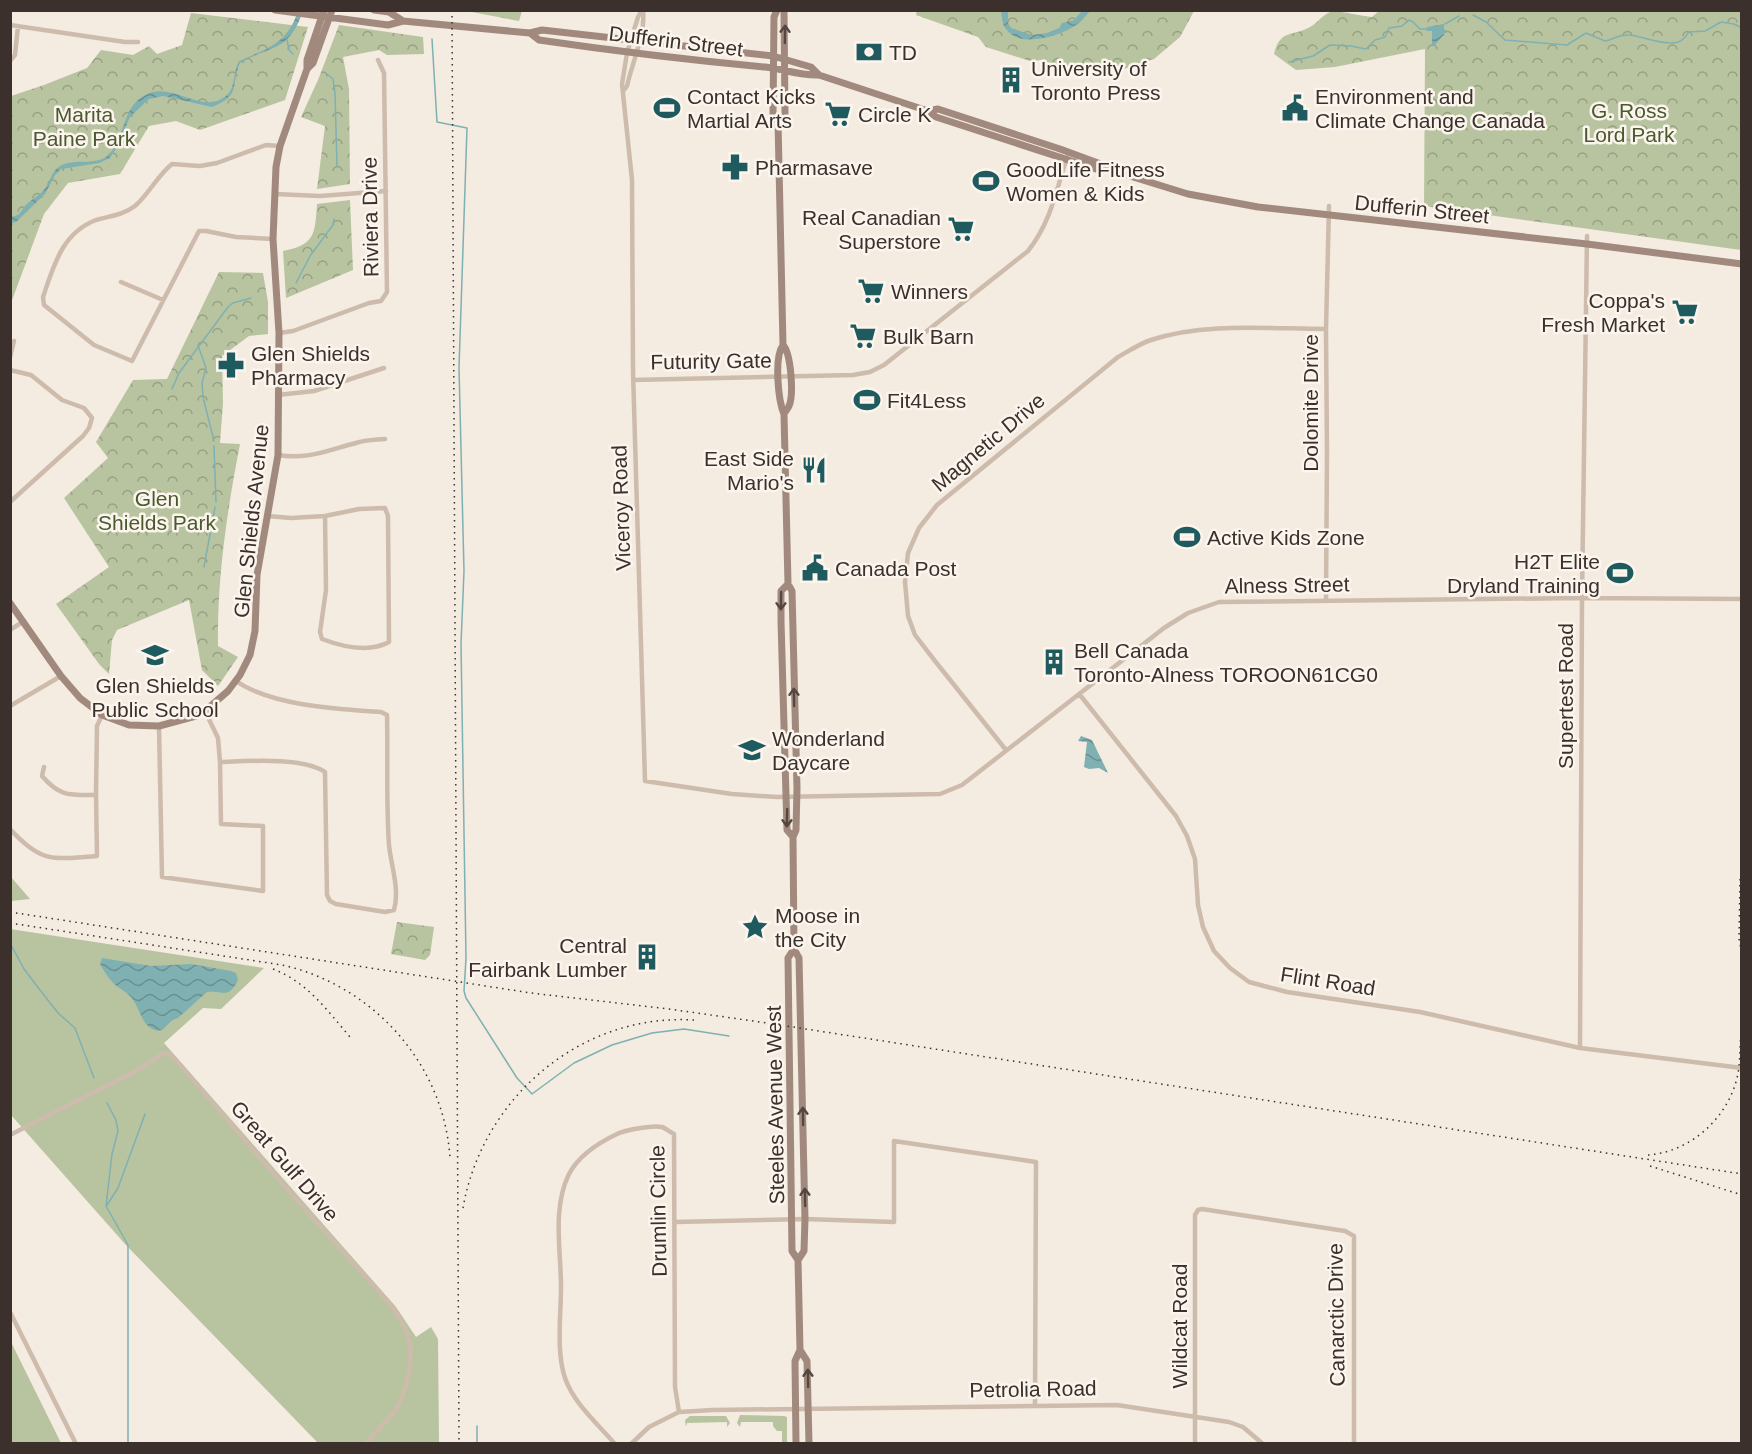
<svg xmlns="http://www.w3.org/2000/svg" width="1752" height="1454" font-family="Helvetica,sans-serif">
	<defs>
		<pattern id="forest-crowns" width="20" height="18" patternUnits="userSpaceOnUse" patternTransform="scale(1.5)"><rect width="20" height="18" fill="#b8c4a0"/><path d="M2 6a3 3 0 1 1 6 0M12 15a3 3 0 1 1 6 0" fill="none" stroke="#97a083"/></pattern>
		<pattern id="water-waves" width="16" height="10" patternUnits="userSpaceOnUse" patternTransform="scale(1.5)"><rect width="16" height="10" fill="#7fb0b2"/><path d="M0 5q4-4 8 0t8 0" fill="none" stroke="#699091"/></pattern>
	</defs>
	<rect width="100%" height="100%" fill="#f4ebe1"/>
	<!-- grass -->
	<path fill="#b8c4a0" d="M11,877L30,899L11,901Z
		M10,929L264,968L221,1009L203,1008L164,1043L396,1307L416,1337L431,1327L438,1339L439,1443H318L125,1244L11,1115Z
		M10,1342H11L61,1443H11Z
		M740,1415L784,1416L787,1417V1443H782V1431H777L773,1426V1422H741L740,1427L737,1423Z
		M690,1416H726L730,1423L727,1427V1422L687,1423L686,1427L685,1420Z"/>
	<!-- forest -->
	<path fill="url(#forest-crowns)" d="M461,10H522V11L519,21Z
		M917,10L1194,11L1180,37L1154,59L1124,69L1099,65L1084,74L1040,60L1033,62L986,47L978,37L916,15Z
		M1380,10L1741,11V250L1424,206L1425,49L1335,67L1296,70L1274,54C1280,29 1292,37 1310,27C1318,23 1323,13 1334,11C1339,11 1363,16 1372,17Z
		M191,13L308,27L285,100L200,130L176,121L149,126L120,174L68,183L44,214L11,303V96L44,85L87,68L101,50L133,55L149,46L157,54L182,45Z
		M339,25L423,37L424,54L387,55L379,50L343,57L349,89L350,184L317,189L325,126L301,117L318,80Z
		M350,200L353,270L286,298L283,251C315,245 315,234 317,204Z
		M219,272L263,273L268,302V334L249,336L222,356L223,403L220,443L240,444C227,511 217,578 218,646L238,657L218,686L202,670L189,600L117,630L112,640L109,674L99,664L56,604L109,567L64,498L108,458L96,442L133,380L167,379Z
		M397,922L434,927L430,955L425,960L391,954Z"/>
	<!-- water -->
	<path fill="url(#water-waves)" d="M298,11H303C288,53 273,44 240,63C230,86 242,95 212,107L163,96L149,99L130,117L117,147L110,158L99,163L61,169L55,175L45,194L16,222L11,223L10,217C14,216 16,216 19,214C22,211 24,206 28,203C32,199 38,196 42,192C50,185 50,172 60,166C76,157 99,168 111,152C123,137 124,112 138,100C168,73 201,119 227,95C236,87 233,71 239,61C268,48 287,44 298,11Z
		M1001,11H1008V23L1011,28L1032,35L1047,33L1059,28L1062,23L1074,20L1082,11H1090C1085,17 1080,23 1073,27C1057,37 1019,48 1006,29C1002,24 1002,17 1001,11Z
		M1444,24V29L1447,31L1434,46H1432V31H1426L1427,27Z
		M1081,736L1092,740L1108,773L1099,768L1089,769L1084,767L1087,742L1078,741Z
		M102,958L151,966L191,964L231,971L236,973L238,980C228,1000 224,990 207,992L178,1018C167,1020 165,1034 155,1030C144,1027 140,1012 135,1003C131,995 125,992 118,987C110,981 105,973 100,964Z"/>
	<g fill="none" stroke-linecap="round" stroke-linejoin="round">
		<!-- stream -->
		<path stroke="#7fb0b2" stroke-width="1.5" d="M1473,15L1486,22L1505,40L1567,45L1586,33L1605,41C1613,40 1619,34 1628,35C1641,35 1673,50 1683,39C1686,37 1687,34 1689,32L1705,31L1721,22L1734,24L1742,28
			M1445,24L1459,16
			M287,39L289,50L293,54
			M432,39L437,122L467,128L459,368L464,571L461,644L466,958L464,991L466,998L517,1078L532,1094L574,1063L612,1045L652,1033L684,1029L729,1036
			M1289,62L1313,56L1330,45L1351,46L1366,49L1375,40L1385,37L1389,28L1402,26L1409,20L1413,22L1420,29H1426
			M327,74L333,79L335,93L337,167
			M296,283L310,256L333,225L334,219
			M199,348L206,368L202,383L203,397L214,441
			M172,389L179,373L228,307L233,303L251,298
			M214,446L216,502
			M204,567L215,507
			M10,943L24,969L40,990L58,1013L75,1028L94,1078
			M107,1103L116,1120L118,1131L112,1154L106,1206L128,1245V1444
			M107,1205L118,1188L145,1114
			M477,1444V1426"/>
		<!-- street -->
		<path stroke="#cdbbac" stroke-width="4.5" d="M642,10L638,17L627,53L622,84L632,180L633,371L645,781L732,794L777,797L940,794L962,785L1164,628L1188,613L1219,602L1582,598L1742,599
			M10,25L125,42H138
			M10,61L15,55L18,26
			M624,90L627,86C632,63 646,33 643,10
			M275,194L320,196L386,191
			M273,239L236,237L206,231H199L132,361L94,345L44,305L43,297C54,265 62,233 96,220C110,216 123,215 135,206C149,194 157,176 172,164L200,166L217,163L266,145L280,146
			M121,282L163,300
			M279,333L293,331L369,303L381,301L387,292L384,73L378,60
			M10,357L14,341
			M10,370L31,375L62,400L84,408L92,418L89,428L83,436L10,502
			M633,380L853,375L870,372L884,365L1028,251C1051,222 1056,191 1067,157
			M278,395L314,391L384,368
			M278,455C308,460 328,450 356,443C365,440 375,440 385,439
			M267,516L291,518L325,516L359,509L385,508L388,516L389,642C369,653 343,647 322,639L320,632L326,590L325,516
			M1326,600L1327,453L1326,329L1329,206
			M10,630L24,621
			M1080,695L1176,816L1187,836L1195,859L1198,905L1203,927L1214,951L1230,968L1249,982L1287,992L1420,1012L1580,1048L1742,1068
			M10,706L61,676
			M159,726L162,877L263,891V826L221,824L220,762L218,738L205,711
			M1006,750L935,661L915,635L908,616L905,582L908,553L919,528L937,505L1118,357C1129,351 1139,344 1151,340C1204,322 1270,329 1326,329
			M220,762C248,761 303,757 325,772L327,895L330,901L336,904L385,912L394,910C400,889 391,866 389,845C386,802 388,758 387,715L381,712C338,709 272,706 236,681
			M44,767L42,776C60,797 70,795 96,795
			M10,829C42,864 53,859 97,856L96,795L97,726L102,715
			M1580,1048L1582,598L1587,236
			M10,1135L138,1070L164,1053L169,1054L175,1059L287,1189L392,1306C399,1317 406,1328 409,1340C414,1360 406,1396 394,1412C385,1423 375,1433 365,1444
			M675,1222L805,1219L894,1222V1141L1036,1162L1035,1406
			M10,1312L76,1444
			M615,1444C598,1424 574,1404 565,1378C556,1351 561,1316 561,1287C561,1251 552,1208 569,1174C579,1155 598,1143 617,1134C625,1130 653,1125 662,1127C665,1128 670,1132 674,1134L675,1387L679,1412
			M631,1444L649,1427L679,1412L713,1410L1117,1405L1229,1422L1243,1427L1263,1444
			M1195,1444V1215L1198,1210L1202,1209L1345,1231L1354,1236V1444"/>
		<!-- secondary -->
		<path stroke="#a18a7d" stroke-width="7" d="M275,10L388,25L403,21L530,33L542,30L773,56L811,67L819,75
			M374,10L389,12L403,21
			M777,10L774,17L773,115L778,122L783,345C774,357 778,400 784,414L788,584L792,591L797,788L796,830L793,837L794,949L799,958L805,1219L804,1251L798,1260L800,1350L795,1361L796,1444
			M530,33L539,40C614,51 689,60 765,67C783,69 801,76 819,75L928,111L936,117L1096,169L1104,168L1188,194L1258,207L1587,244L1742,264
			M307,69L313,63L332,10
			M928,111L938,109L1060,149L1098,163L1103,168
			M778,122L785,115L784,10
			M783,345C791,353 794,395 789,406C788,409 785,411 784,414
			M788,584L781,591V621L787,830L793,837
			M10,603L61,676L80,698L102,715L129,725L159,726L196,716L205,711L228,691L240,675L250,655L255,631L257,575L278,455L279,333L273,239L276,167L280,146L307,69V60L324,10
			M794,949L788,958L792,1251L798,1260
			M800,1350L807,1361L809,1444"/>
		<!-- rail -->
		<path stroke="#3b302b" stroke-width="1.5" stroke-dasharray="1.5 4.5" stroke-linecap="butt" d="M452,10L459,1444
			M1740,879L1739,939L1742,954
			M10,912L531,993L669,1009L767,1023L1742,1174
			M10,923L282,965C373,985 444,1064 450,1158
			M273,969C307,982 327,1010 350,1037
			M1648,1155C1690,1152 1727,1119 1737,1078C1741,1062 1739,1044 1742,1027
			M1650,1166L1742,1195
			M463,1208C482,1098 581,1013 694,1020"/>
	</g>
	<!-- one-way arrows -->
	<defs><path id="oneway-shaft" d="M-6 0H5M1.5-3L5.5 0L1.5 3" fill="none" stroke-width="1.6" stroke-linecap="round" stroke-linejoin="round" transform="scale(1.5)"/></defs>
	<g stroke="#544640">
		<use href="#oneway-shaft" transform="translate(785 34) rotate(-89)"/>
		<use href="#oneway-shaft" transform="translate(781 601) rotate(91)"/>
		<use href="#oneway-shaft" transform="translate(794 697) rotate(-91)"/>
		<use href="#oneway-shaft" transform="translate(787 818) rotate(91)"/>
		<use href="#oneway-shaft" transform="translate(803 1116) rotate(-91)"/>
		<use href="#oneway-shaft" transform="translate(805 1197) rotate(-91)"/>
		<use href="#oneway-shaft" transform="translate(808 1378) rotate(-91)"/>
	</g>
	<!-- icons -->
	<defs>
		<g id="bank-bare" transform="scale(2.07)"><path d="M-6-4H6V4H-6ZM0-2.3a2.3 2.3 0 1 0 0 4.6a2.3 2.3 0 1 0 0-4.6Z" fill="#1f5a5e" stroke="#fbf5ee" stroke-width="2.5" paint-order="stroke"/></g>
		<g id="building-bare" transform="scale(2.07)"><path d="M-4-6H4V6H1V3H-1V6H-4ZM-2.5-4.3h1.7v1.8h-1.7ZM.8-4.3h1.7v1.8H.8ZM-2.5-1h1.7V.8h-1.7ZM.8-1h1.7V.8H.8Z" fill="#1f5a5e" stroke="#fbf5ee" stroke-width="2.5" paint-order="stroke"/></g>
		<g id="stadium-bare" transform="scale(2.07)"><path d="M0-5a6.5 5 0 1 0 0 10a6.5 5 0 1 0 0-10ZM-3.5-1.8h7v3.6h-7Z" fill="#1f5a5e" stroke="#fbf5ee" stroke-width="2.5" paint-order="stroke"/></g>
		<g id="civic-bare" transform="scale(2.07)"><path d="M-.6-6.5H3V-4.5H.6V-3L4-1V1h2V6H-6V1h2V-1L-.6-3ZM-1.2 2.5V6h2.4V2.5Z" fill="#1f5a5e" stroke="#fbf5ee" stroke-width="2.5" paint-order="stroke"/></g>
		<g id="supermarket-bare" transform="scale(2.07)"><path d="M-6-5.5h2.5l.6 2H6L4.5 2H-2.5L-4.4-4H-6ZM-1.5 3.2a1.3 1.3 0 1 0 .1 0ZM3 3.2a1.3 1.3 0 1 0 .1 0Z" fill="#1f5a5e" stroke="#fbf5ee" stroke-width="2.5" paint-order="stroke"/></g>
		<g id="pharmacy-bare" transform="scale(2.07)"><path d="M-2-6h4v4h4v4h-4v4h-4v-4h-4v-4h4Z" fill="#1f5a5e" stroke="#fbf5ee" stroke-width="2.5" paint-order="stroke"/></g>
		<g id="restaurant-bare" transform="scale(2.07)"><path d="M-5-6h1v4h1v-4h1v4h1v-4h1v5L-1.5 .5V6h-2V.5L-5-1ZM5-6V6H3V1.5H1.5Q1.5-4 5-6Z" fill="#1f5a5e" stroke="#fbf5ee" stroke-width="2.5" paint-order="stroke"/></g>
		<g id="school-bare" transform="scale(2.07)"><path d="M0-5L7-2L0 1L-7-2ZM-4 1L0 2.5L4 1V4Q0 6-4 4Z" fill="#1f5a5e" stroke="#fbf5ee" stroke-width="2.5" paint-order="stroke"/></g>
		<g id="sight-bare" transform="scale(2.07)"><path d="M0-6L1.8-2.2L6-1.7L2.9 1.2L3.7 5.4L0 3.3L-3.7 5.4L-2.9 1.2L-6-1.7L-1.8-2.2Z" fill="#1f5a5e" stroke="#fbf5ee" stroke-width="2.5" paint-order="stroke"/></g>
	</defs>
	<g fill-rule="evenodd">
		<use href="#bank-bare" x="869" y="52"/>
		<use href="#building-bare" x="1011" y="80"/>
		<use href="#stadium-bare" x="667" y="108"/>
		<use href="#civic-bare" x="1295" y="108"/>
		<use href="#supermarket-bare" x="838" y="114"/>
		<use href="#pharmacy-bare" x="735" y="167"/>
		<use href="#stadium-bare" x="986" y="181"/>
		<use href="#supermarket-bare" x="961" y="229"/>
		<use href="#supermarket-bare" x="871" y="291"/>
		<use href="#supermarket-bare" x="1685" y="312"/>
		<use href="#supermarket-bare" x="863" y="336"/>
		<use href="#pharmacy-bare" x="231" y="365"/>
		<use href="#stadium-bare" x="867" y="400"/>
		<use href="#restaurant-bare" x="814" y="470"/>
		<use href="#stadium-bare" x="1187" y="537"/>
		<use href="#civic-bare" x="815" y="568"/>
		<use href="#stadium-bare" x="1620" y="573"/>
		<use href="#school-bare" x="155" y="655"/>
		<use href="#building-bare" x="1054" y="662"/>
		<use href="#school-bare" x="752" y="750"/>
		<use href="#sight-bare" x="755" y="927"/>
		<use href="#building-bare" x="647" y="957"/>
	</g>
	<g text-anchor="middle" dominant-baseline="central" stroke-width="5" stroke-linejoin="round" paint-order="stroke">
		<!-- street labels -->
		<g font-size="21" fill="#3b302b" stroke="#fbf5ee">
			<text transform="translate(676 41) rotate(7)">Dufferin Street</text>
			<text transform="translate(1422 209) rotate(6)">Dufferin Street</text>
			<text transform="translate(370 217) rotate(-91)">Riviera Drive</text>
			<text transform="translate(711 361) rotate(-1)">Futurity Gate</text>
			<text transform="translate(1310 403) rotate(-90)">Dolomite Drive</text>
			<text transform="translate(988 442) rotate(-40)">Magnetic Drive</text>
			<text transform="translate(621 508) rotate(-92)">Viceroy Road</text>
			<text transform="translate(251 521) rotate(-84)">Glen Shields Avenue</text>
			<text transform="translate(1287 585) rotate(-1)">Alness Street</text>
			<text transform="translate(1565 696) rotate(-90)">Supertest Road</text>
			<text transform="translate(1328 981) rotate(9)">Flint Road</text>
			<text transform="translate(775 1105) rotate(-91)">Steeles Avenue West</text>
			<text transform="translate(285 1161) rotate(49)">Great Gulf Drive</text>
			<text transform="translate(658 1211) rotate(-91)">Drumlin Circle</text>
			<text transform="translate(1336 1315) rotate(-91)">Canarctic Drive</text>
			<text transform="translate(1179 1326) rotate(-90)">Wildcat Road</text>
			<text transform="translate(1033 1389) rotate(-1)">Petrolia Road</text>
		</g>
		<!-- poi labels -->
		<g font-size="21" fill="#3b302b" stroke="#fbf5ee" text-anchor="start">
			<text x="889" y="52">TD</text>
			<text x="1031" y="68">University of<tspan x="1031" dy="24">Toronto Press</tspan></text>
			<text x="687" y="96">Contact Kicks<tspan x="687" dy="24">Martial Arts</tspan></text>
			<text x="1315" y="96">Environment and<tspan x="1315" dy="24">Climate Change Canada</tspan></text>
			<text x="858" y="114">Circle K</text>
			<text x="755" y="167">Pharmasave</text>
			<text x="1006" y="169">GoodLife Fitness<tspan x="1006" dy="24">Women &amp; Kids</tspan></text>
			<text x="941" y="217" text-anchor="end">Real Canadian<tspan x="941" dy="24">Superstore</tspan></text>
			<text x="891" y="291">Winners</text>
			<text x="1665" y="300" text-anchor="end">Coppa's<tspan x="1665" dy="24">Fresh Market</tspan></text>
			<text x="883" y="336">Bulk Barn</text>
			<text x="251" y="353">Glen Shields<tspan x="251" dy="24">Pharmacy</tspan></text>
			<text x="887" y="400">Fit4Less</text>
			<text x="794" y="458" text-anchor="end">East Side<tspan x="794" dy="24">Mario's</tspan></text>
			<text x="1207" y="537">Active Kids Zone</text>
			<text x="1600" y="561" text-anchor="end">H2T Elite<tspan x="1600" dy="24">Dryland Training</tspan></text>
			<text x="835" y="568">Canada Post</text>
			<text x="1074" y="650">Bell Canada<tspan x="1074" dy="24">Toronto-Alness TOROON61CG0</tspan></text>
			<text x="155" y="685" text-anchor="middle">Glen Shields<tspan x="155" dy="24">Public School</tspan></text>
			<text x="772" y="738">Wonderland<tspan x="772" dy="24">Daycare</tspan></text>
			<text x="775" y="915">Moose in<tspan x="775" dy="24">the City</tspan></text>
			<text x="627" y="945" text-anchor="end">Central<tspan x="627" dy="24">Fairbank Lumber</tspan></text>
		</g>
		<!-- park labels -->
		<g font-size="21" fill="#4a5a2e" stroke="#fbf5ee">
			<text x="1629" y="110">G. Ross<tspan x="1629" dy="24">Lord Park</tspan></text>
			<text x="84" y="114">Marita<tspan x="84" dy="24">Paine Park</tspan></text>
			<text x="157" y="498">Glen<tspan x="157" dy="24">Shields Park</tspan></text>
		</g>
	</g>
	<!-- border -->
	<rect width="1752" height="1454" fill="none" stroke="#3b302b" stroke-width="24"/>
</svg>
